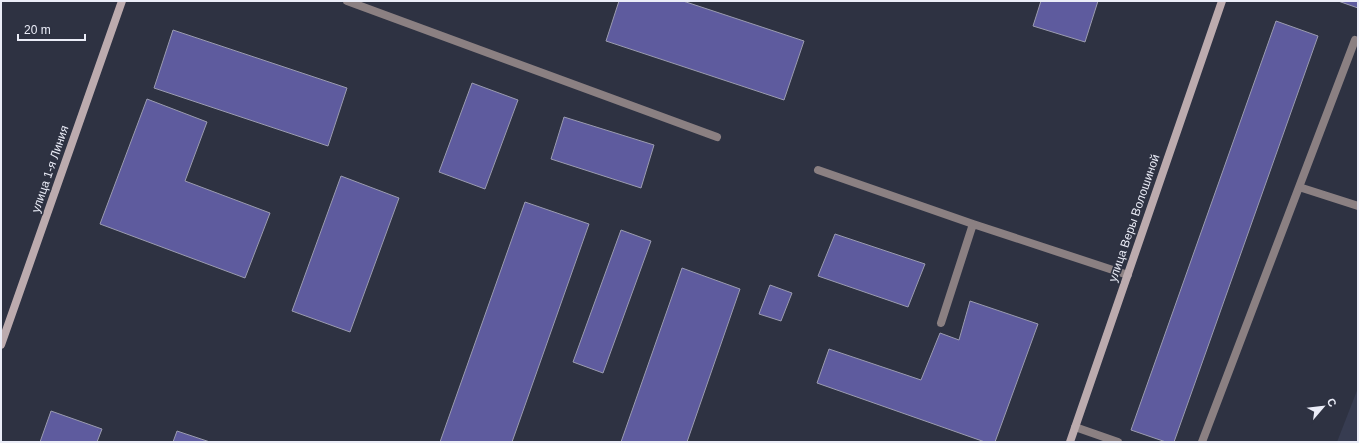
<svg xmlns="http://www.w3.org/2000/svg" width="1359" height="443" font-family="Helvetica,sans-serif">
	<rect width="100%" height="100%" fill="#2e3242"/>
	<!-- built -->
	<path fill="#373c51" d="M1358,388V442H1337Z"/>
	<!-- building -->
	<path fill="#5e5b9e" stroke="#9b9cb0" d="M619,1H683L804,41L784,100L606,41Z
		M1041,1H1098L1085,42L1033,26Z
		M1338,1H1358V8Z
		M1276,21L1318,36L1174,442H1166L1131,430Z
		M173,30L347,88L328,146L154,88Z
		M472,83L518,100L485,189L439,172Z
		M147,99L207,122L185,181L270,213L245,278L100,224Z
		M564,117L654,145L641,188L551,159Z
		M341,176L399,198L350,332L292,311Z
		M525,202L589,224L512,442H440Z
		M621,230L651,241L603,373L573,362Z
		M835,234L925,264L908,307L818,276Z
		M682,268L740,289L687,442H621Z
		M770,285L792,293L781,321L759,314Z
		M970,301L1038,324L995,442H985L817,383L829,349L921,380L940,333L959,340Z
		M51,411L102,429L97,442H40Z
		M177,431L210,442H173Z"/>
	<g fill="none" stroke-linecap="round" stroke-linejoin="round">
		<!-- lane -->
		<path stroke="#8b8082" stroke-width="8" d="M347,1L717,137
			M818,170L973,224L1128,275
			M1299,187L1358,206
			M941,323L973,224
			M1075,427L1118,442
			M1202,442L1355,40"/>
		<!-- secondary -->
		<path stroke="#bcabae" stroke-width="8" d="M1,345L122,1
			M1070,442L1222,1"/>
	</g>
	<g text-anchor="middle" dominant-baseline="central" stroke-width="3.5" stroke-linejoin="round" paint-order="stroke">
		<!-- street labels -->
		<g font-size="12" fill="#ebedf8" stroke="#2e3242">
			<text transform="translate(50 169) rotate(-71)">улица 1-я Линия</text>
			<text transform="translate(1134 218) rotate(-71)">улица Веры Волошиной</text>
		</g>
	</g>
	<!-- border -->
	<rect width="1359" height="443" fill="none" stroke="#ebedf8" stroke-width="4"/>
	<!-- north arrow -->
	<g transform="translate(1323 407) rotate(62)" stroke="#2e3242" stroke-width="3" paint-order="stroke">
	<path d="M0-3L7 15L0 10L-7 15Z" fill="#ebedf8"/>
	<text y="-6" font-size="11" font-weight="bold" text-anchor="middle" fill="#ebedf8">С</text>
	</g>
	<!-- scale -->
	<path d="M18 34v6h67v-6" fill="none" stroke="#ebedf8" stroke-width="2"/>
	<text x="24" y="34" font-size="12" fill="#ebedf8" stroke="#2e3242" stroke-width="3" paint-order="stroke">20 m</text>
</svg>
